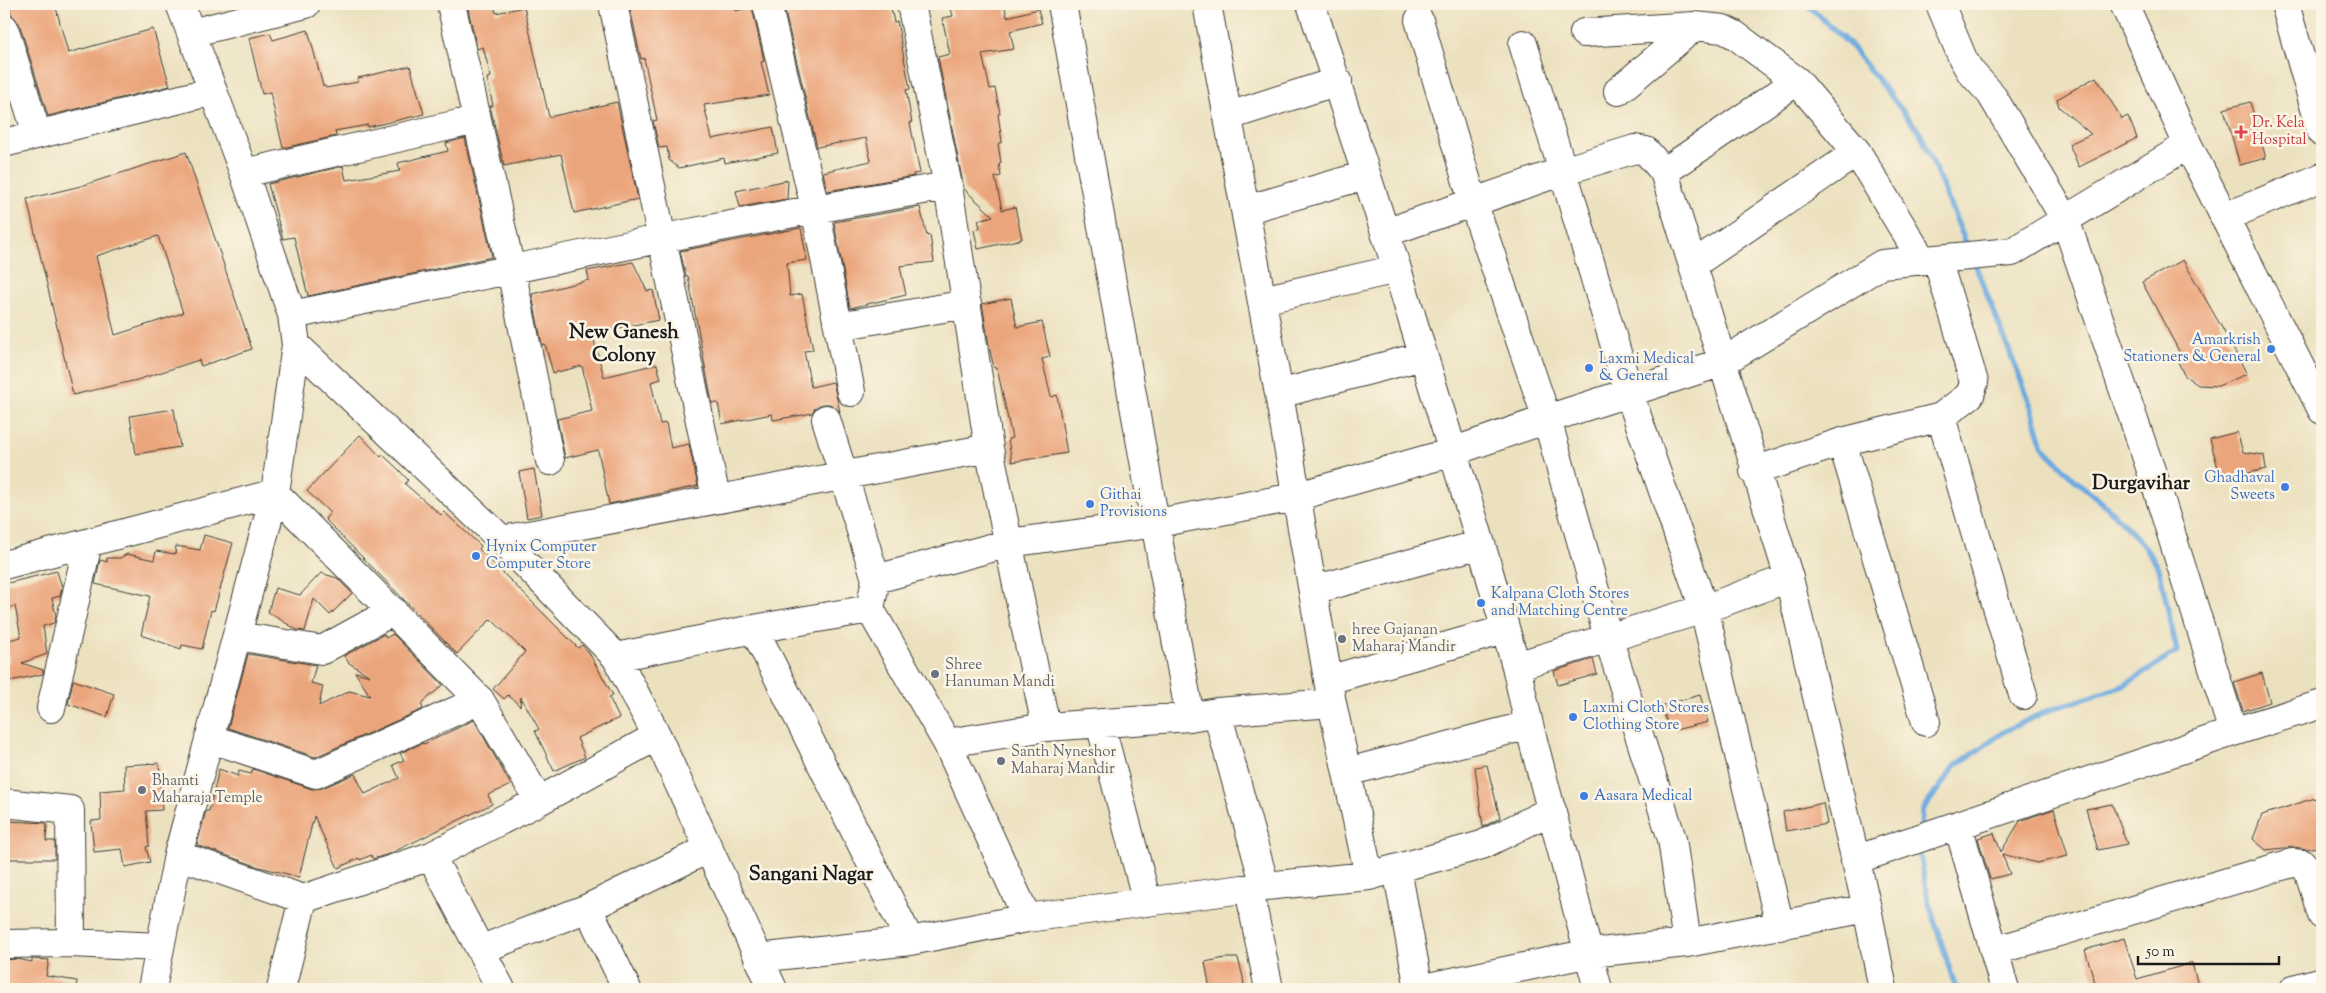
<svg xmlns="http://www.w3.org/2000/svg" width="2326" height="993" font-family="'Sorts Mill Goudy',serif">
	<rect width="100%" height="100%" fill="#fcf5e5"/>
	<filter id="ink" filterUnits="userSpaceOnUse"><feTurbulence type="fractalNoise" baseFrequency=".02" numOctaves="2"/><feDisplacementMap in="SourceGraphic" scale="10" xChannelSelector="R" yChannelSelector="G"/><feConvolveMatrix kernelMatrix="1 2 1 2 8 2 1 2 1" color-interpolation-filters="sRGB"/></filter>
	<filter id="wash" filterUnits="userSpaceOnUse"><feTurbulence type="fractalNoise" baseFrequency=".0096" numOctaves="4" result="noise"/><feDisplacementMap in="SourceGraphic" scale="20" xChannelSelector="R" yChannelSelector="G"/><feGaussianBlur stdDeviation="1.12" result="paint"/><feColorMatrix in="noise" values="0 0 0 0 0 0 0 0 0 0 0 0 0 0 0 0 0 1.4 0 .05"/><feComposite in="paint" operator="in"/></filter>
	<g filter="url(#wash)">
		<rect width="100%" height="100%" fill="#ece1bf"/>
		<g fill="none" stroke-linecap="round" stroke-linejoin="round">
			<!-- stream -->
			<path stroke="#6daadf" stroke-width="5.5" d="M1807,4L1850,45L1921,134L1968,248
				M1921,830L1922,811L1955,766L2005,731L2047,711L2123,686L2177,652L2159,568L2141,542L2105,505L2075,480L2043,447L2031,406L1975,264
				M1921,846L1920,856L1928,900L1956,989"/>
		</g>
		<g id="blocks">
			<!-- building -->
			<path fill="#eba57c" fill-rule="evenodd" d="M9,4H55L68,53L153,29L170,86L48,116L19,23L11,14Z
				M467,4H494L496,13L524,7L549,117L617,102L638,199L574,213L561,154L504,166L490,106H493L487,78L491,77L483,47L477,49Z
				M629,4H735L736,11L752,7L764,61L761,62L769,95L704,105L712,139L773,127L778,153L725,163L724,158L679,168L669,160L667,147L659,148L653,121L657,120L644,58L641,59Z
				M783,4H828V7L842,4H890L894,22L897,21L910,89L906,90L912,123H910L920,173L913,174L914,176L827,191L823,172L871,161L866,138L817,147Z
				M975,4H1004L1007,17L1038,9L1042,23L1010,31L1014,49L982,54L990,89L995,88L1000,113L998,114L1002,142L998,144L1001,163L999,164L1001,176L995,177L1002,210L1015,207L1022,239L978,249L974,230L980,228L978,220L993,216L964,189L938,57L950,54L942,18L953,16L951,9Z
				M308,30L323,86H325L326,88L358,82V78L410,66L424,114L368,127V125L335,131L336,136L283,148L270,92L262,94L249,38L270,33L273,40Z
				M2096,77L2122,119L2128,116L2137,138L2079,167L2069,144L2091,134L2059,107L2057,99Z
				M2250,102L2266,158L2240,165L2224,109Z
				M465,138L492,257L308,296L294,237L283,239L268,184L343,166L346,180L400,171L398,163L448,151L446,143Z
				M186,152L252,349L201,366L199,360L137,380L73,395L27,199L81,186ZM158,236L183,313L115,335L96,256Z
				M788,180L787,199L740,207L736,191Z
				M920,207L927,236L930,235L934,262L900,266L906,295L850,308L834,222Z
				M801,228L807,260L787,263L790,296L802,294L813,350L804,351L811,387L833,382L840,412L830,404H822L815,408L812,413L803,415L773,420L772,414L722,424L718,403H712L688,276H686L680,251Z
				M2183,260L2221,326L2247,374L2218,386L2198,385L2184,375L2175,355L2180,353L2142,282Z
				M633,262L647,291L653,290L659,320L592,333L604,377L657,364L661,379L651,382L660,424L666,423L671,448L689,444L698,486L609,504L598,450L565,458L557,419L592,411L582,366L553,373L545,344L542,345L532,294L589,280L587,271Z
				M1011,298L1017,327L1042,322L1050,357L1042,359L1051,397L1057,395L1067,453L1012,462L1008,439L1012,438L997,368H994L990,350L982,304Z
				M174,409L180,447L136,454L130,416Z
				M2237,432L2243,452L2264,455L2266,469L2221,479L2210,439Z
				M360,435L381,457L383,455L398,469L408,480L405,484L441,515L444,512L481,546L479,549L578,648L582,645L589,653L613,695L609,697L619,718L577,738L585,757L554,771L535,731L539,729L521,697L520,706L508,695L504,699L493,689L525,652L491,619L457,654L325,519L330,513L307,491Z
				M534,469L542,515L527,518L519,472Z
				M204,535L233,543L214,611L211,610L202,649L182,645L181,649L141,635L150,596L95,584L100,560L107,562V558H120L127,554L154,560L156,551L175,554L176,546L200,550Z
				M57,571L62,588L60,596L52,598L56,616L54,623L43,626L47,654L22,663L43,670V674L10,681L6,663H10L5,641L21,637L15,606L4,609V584Z
				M321,573L337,578L352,593L330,615L314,599L305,631L297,630L268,612L275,588L300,595Z
				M384,634L386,638L393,634L443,685L421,704L423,708L421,710L315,757L228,728L248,654L316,665L311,683L323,686L319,706L349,691L370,696L355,672L370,676L349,663L344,656Z
				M1593,659L1597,674L1558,685L1554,671Z
				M2262,673L2270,702L2243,711L2234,682Z
				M73,680L114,694L107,717L68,704Z
				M1700,695L1708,722L1675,730L1667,722L1661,706Z
				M474,720L511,785L488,795L492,804L389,854L373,859L371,855L360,860L359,858L338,868L314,816L299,877L259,867L197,845L206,811H209L219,769L238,776L239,771L251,774L253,769L312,789L322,788L355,774L365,794L399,778L393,765L404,760L400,753L423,743L424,744Z
				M159,763L162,810L146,811L149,846L146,847L150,862L125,867L122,849L94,852L91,821L101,820L100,791L125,789L124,765Z
				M1487,765L1500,818L1483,827L1475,767Z
				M2315,798L2322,820V846L2306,849L2293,847L2266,850L2253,839L2262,815Z
				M1823,803L1827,824L1786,831L1783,812Z
				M2112,804L2127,844L2098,850L2086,809Z
				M2054,809L2068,856L2037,863L2002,854L2010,874L1990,879L1978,838L1994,833L2001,852L2020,821Z
				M8,821L47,823L46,841H55V859H8Z
				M2124,938L2137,979L2192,963L2199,989H2097L2085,950Z
				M1225,958H1238L1243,977L1244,989H1210L1205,962Z
				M17,959L32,962V959L49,960L46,976L77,981L76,989H23L4,986V960Z"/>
		</g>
	</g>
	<g filter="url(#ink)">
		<use href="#blocks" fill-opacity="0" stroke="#3b3a34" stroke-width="1"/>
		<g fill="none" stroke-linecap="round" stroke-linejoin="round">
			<!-- minor casing -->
			<g stroke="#3b3a34" stroke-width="30">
				<path id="minor" d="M451,4L511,270L550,461
					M613,4L716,498
					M767,4L815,208L851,392
					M911,4L948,186L989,448L1046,727
					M1062,4L1190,717
					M1207,4L1279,394L1332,703L1369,876
					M1311,4L1397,269L1481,544L1516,666L1529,725L1598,989
					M1940,4L1963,59L1970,71L1991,94L2065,219L2155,482L2233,732
					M2124,4L2188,145L2322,410
					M2285,4L2322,133
					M1419,20L1473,202L1547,419L1608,637L1672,839L1687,943
					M4,28L37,134
					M191,33L306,4
					M1584,33L1695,26L1723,29L1735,35L1797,81L1857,152L1922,260
					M1523,44L1563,171L1629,393L1704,609L1780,926
					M1618,91L1695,26
					M1229,116L1338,81
					M4,143L213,91
					M1664,172L1797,81
					M244,173L476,120
					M1245,210L1366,175
					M2225,217L2322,177
					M1385,233L1563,171L1635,149L1646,151L1664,172L1789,578L1867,908L1883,989
					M1694,264L1857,152
					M1262,300L1397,269
					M292,315C510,270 728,222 948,186
					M838,326L967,304
					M296,345L502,540L616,657L657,736L773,989
					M1279,394L1423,356
					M1941,417L2023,695
					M826,419L876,579
					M1842,442L1926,722
					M1754,471L1842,442L1941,417L1970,395L1974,382L1937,259
					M502,540L989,448
					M4,565L275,493L480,700L539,801
					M1313,590L1481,544
					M870,609L947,743L1027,918
					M754,629L910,941
					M237,636L322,650L393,611
					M616,657L754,629L870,609L876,579L1009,543L1157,523L1295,497L1452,452L1547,419L1723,362L1882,264L2012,252L2188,145
					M1516,666L1704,609L1789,578
					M1328,680L1504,630
					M51,708L88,543
					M1217,712L1265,886
					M1100,723L1147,902
					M209,738L316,774L480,700
					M947,743L1046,727L1190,717L1217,712L1332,703
					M1347,772L1529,725
					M4,803L70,810L71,943
					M1958,825L2005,989
					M178,855L303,899L431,856L539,801L657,736
					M431,856L501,989
					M1855,860L2233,732L2322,704
					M1397,869L1419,989
					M1249,889L1269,989
					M588,908L627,989
					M4,944L71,943L160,947
					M482,949L588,908L708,849
					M1994,951L2292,863L2303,864L2308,870L2322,915
					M758,958L910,941L1027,918L1265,886L1369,876L1482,845L1552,810
					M152,989L178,855L275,493L296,345L292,315L244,173L180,4
					M281,989L303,899
					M1419,989L1590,953L1687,943L1867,908
					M2294,989L2322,981"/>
			</g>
			<!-- minor -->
			<use href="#minor" stroke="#fff" stroke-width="28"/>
		</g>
	</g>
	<!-- markers -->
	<path fill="#e0444e" stroke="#fcf5e5" stroke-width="2" d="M2238.5 124.5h5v5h5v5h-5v5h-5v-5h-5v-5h5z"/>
	<g fill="#3f7fe0" stroke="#fcf5e5" stroke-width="2">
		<circle cx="2271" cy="349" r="5"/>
		<circle cx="1589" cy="368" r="5"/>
		<circle cx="2285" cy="487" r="5"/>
		<circle cx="1090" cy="504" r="5"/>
		<circle cx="476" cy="556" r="5"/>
		<circle cx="1481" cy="603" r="5"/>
		<circle cx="1573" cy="717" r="5"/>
		<circle cx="1584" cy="796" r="5"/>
	</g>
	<g fill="#6b7280" stroke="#fcf5e5" stroke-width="2">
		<circle cx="1342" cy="639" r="5"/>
		<circle cx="935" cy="674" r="5"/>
		<circle cx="1001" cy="761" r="5"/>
		<circle cx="142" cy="790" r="5"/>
	</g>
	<g text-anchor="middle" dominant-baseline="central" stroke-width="5" stroke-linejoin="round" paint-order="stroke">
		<!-- health labels -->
		<g font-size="15" fill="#be3a42" stroke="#fcf5e5" text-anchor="start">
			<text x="2252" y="123">Dr. Kela<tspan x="2252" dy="17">Hospital</tspan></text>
		</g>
		<!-- shop labels -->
		<g font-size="15" fill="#366cbe" stroke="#fcf5e5" text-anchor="start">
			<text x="2261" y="340" text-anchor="end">Amarkrish<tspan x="2261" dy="17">Stationers &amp; General</tspan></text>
			<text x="1599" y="359">Laxmi Medical<tspan x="1599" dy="17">&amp; General</tspan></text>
			<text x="2275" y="478" text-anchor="end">Ghadhaval<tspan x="2275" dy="17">Sweets</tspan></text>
			<text x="1100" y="495">Githai<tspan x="1100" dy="17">Provisions</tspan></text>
			<text x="486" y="547">Hynix Computer<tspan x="486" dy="17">Computer Store</tspan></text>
			<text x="1491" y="594">Kalpana Cloth Stores<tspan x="1491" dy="17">and Matching Centre</tspan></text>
			<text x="1583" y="708">Laxmi Cloth Stores<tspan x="1583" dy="17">Clothing Store</tspan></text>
			<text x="1594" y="796">Aasara Medical</text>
		</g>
		<!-- worship labels -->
		<g font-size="15" fill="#5b616d" stroke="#fcf5e5" text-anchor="start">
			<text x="1352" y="630">hree Gajanan<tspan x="1352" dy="17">Maharaj Mandir</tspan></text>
			<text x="945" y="665">Shree<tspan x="945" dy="17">Hanuman Mandi</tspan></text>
			<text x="1011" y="752">Santh Nyneshor<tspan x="1011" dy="17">Maharaj Mandir</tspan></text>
			<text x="152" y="781">Bhamti<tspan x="152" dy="17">Maharaja Temple</tspan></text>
		</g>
		<!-- district labels -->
		<g font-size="20" font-weight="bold" fill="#1c1c1c" stroke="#fcf5e5">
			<text x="624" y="333">New Ganesh<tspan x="624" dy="23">Colony</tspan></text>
			<text x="2141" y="484">Durgavihar</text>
			<text x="811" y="875">Sangani Nagar</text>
		</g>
	</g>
	<!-- margin -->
	<rect width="2326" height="993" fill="none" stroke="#fcf5e5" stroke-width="20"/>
	<!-- scale -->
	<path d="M2138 956v8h141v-8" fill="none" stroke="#1c1c1c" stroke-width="2.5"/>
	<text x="2146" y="956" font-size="15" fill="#1c1c1c" stroke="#fcf5e5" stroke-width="4" paint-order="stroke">50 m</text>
</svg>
